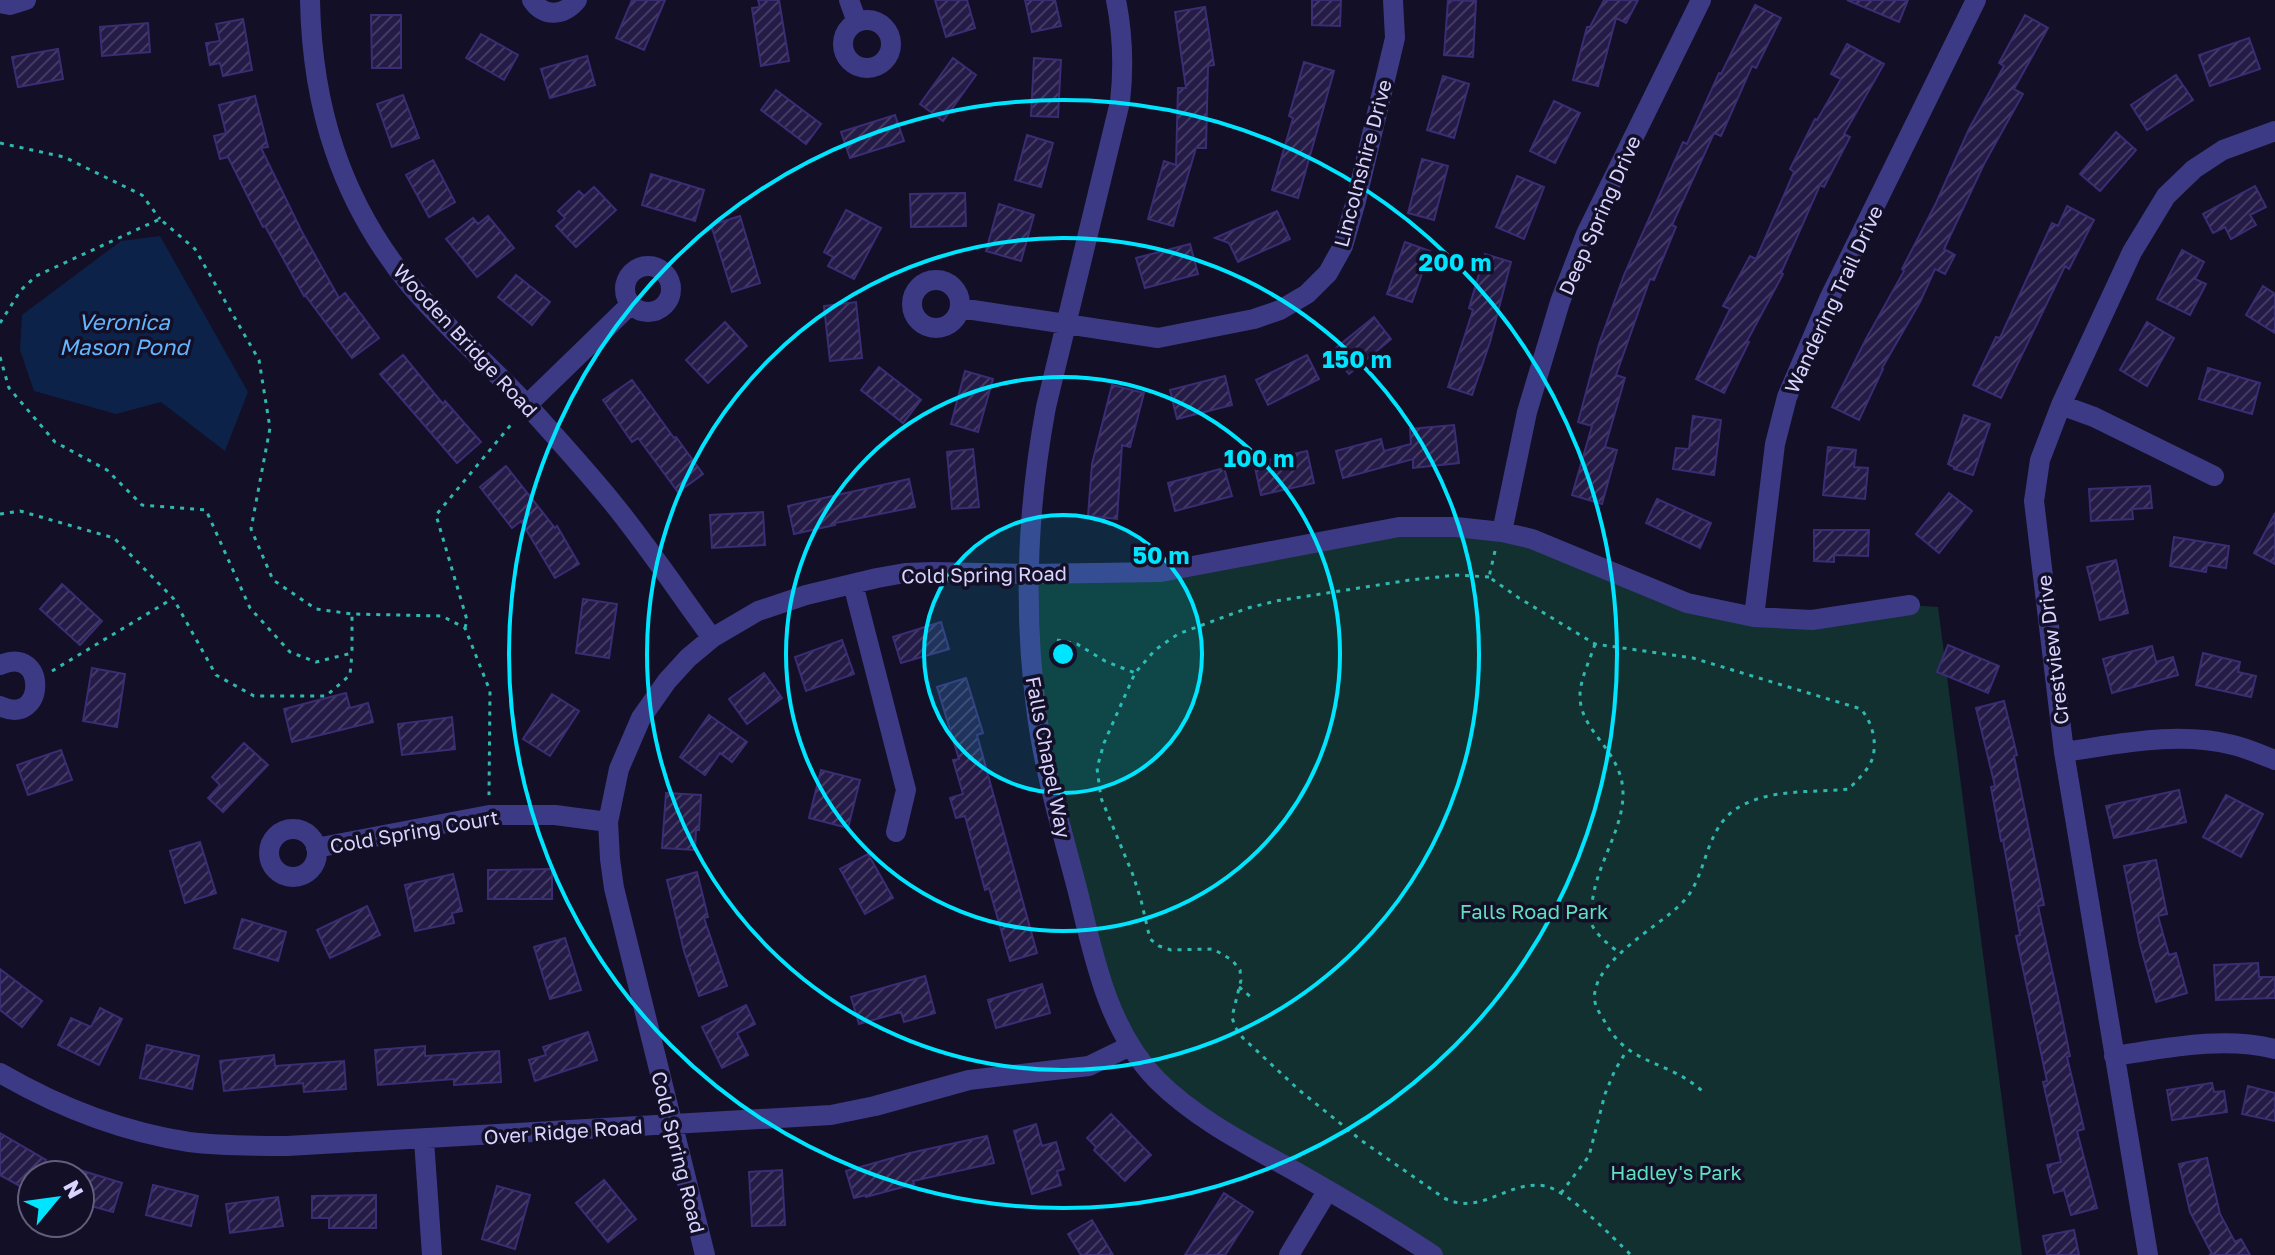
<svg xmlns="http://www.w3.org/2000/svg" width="2275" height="1255" font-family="'Golos Text',sans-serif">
	<defs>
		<pattern id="building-hatch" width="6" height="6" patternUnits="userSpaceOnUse" patternTransform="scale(2)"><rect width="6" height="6" fill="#241b47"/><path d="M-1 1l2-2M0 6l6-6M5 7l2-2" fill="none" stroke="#433b63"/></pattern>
	</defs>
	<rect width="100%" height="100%" fill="#130f26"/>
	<!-- green -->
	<path fill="#12302f" d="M1399,527L1502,532L1754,617L1910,605L1938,607L2022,1255H1433L1212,1123L1130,1046L1062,831L1028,574L1161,572Z"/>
	<!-- water -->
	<path fill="#0c2248" d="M160,236L248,392L225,451L161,402L116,414L34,391L20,350L22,315L121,241Z"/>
	<!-- building -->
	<path fill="url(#building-hatch)" stroke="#3b2d73" stroke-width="2" d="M632,0H665L644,50L616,38Z
		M758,0H779L789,61L761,66L752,8L760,7Z
		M935,0H967L975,28L946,37Z
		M1025,0H1055L1061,26L1032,32Z
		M1312,0H1341L1340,26L1312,25Z
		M1448,0L1476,1L1473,57L1444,55Z
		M1604,0H1638L1626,23L1616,18L1598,86L1573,80L1587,27H1590Z
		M1847,0H1908L1899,22Z
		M1755,5L1781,18L1756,68L1752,66L1721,136L1714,133L1672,225L1676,227L1654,280L1650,279L1616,375L1625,378L1605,447L1617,450L1602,504L1572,495L1592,426L1578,422L1599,344L1624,275L1683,142L1687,144L1719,73L1721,74Z
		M1205,7L1214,65L1208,66L1206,148H1196L1173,226L1148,219L1164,161L1176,165L1178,88H1186L1175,12Z
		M371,15H401V68H372Z
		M2025,15L2048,28L2014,89L2023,94L1984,164L1944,249L1955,255L1945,274L1935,269L1920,302L1882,368L1883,369L1859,420L1832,407L1866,339L1904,271L1902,269L1936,203L1969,129L2004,66L1999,63Z
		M243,19L252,70L223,76L220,63L210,65L206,43L220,41L216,24Z
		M148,23L150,52L102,56L100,27Z
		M481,34L518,55L504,80L466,58Z
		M2249,38L2260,69L2210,86L2199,55Z
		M1847,44L1884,64L1844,134L1850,137L1824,187L1820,185L1781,273L1783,274L1747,341L1749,342L1724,393L1696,379L1730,309L1723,306L1750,256L1756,259L1794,172L1790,169L1815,119L1817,120L1841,79L1831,74Z
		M58,49L63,79L18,87L12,57Z
		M587,56L595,85L550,98L541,69Z
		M953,58L976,75L943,121L920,104Z
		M1034,58L1061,60L1058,117L1031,116Z
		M1304,62L1334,71L1298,198L1272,190L1293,118L1289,116Z
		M2176,75L2193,100L2147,130L2131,105Z
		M1443,76L1469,84L1454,138L1427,130Z
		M776,90L821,124L806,144L761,110Z
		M403,95L419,138L392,147L377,104Z
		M255,96L268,147L261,148L302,232L339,298L345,293L379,338L352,358L305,295L304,296L265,226L263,227L228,157L220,159L214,136L226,133L219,105Z
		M1554,101L1580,113L1555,163L1530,151Z
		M895,115L904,141L850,158L841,132Z
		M2116,132L2136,150L2100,191L2080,174Z
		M1027,135L1053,143L1041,187L1015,180Z
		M1422,159L1448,166L1434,220L1408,213Z
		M433,160L455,202L429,217L406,175Z
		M651,174L704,190L695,221L642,205Z
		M1517,176L1544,187L1524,239L1496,227Z
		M2255,186L2266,207L2250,215L2256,225L2231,239L2225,227L2213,233L2203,214Z
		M594,187L616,210L576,247L556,226L565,218L558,211L579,191L584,196Z
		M965,193L966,226L911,227L910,194Z
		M999,204L1034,215L1021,261L986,251Z
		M2067,206L2094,220L2069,269L2065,266L2001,398L1973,385L1996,337L2000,338L2052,223L2058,226Z
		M846,210L881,228L854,279L828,266L833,257L824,252Z
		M1277,211L1290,239L1238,262L1229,243L1215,238Z
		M488,216L514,248L477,277L446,239L473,218L478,224Z
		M740,216L760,283L732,292L711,225Z
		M1405,242L1430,251L1412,302L1387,294Z
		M1190,244L1198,274L1145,288L1136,258Z
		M2182,250L2204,262L2195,279L2206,284L2190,315L2157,299Z
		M1485,254L1511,262L1490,342L1472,395L1448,387L1473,310L1469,308Z
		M516,275L550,302L532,325L498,297Z
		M2263,286L2275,294V333L2246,315Z
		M856,302L862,358L830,361L824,306Z
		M1374,317L1391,339L1349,374L1331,352Z
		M725,322L747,346L708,383L686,360Z
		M2147,322L2174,338L2147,386L2120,370Z
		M403,355L443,404L445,401L481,442L457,463L380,374Z
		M1307,355L1319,379L1268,405L1256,380Z
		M879,367L921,400L903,423L861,390Z
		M2208,368L2260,383L2252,414L2199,399Z
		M965,371L993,379L978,432L951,424Z
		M1225,376L1232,405L1177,419L1170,390Z
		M632,380L674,438L676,437L703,474L678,492L638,438L632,442L603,400Z
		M1112,385L1144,393L1130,447L1122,445L1117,519L1088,516L1092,464Z
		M1964,415L1990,424L1973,475L1954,469V467L1948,464Z
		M1693,416L1721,420L1714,475L1673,469L1676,448L1689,449Z
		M1454,425L1459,463L1413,468V459L1343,478L1336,451L1381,439L1384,451L1411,444L1410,429Z
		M1828,447L1856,450L1854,467L1868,468L1865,499L1823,495Z
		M973,449L979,507L952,509L947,452Z
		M1307,451L1314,483L1261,495L1254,463Z
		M506,466L555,528L557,526L579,564L555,578L521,521L512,528L480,487Z
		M1224,468L1232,496L1175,511L1168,483Z
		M909,479L915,507L835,523V525L794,534L788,506Z
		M2150,486L2152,508L2132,509L2133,519L2091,521L2089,489Z
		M1949,493L1972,511L1939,553L1916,534Z
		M1657,499L1711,523L1700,548L1646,523Z
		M763,512L765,545L712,548L710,515Z
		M2275,513V564L2254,553Z
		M1814,530H1869L1868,556L1834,555V562L1814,561Z
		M2174,537L2229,546L2226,568L2207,565L2206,572L2170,566Z
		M2116,560L2128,613L2100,620L2087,567Z
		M62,584L102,621L80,645L40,609Z
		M583,599L617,604L609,658L576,653Z
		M941,622L949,649L901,663L893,637Z
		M842,640L854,674L806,691L795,657Z
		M1948,645L1999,666L1988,693L1937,672Z
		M2152,646L2156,662L2173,657L2178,675L2112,693L2103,659Z
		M2203,653L2240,662L2238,672L2256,676L2251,697L2196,685Z
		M92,668L125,674L117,727L83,721Z
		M764,673L782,698L747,724L729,699Z
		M966,678L983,733L977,735L1037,953L1010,961L989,888L985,890L965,816L956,818L950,798L963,794L953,760L959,759L937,687Z
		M346,693L350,708L368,703L373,722L292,742L284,709Z
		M552,694L579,711L550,756L523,739Z
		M2004,701L2017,755L2014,756L2044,905L2038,906L2059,1002L2070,1056L2067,1057L2084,1129L2077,1131L2097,1208L2071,1215L2064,1190L2054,1193L2047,1165L2061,1162L2043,1082L2047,1081L2016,936L2020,935L2003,840L2001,841L1991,787L1995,786L1976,708Z
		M709,715L747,742L732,762L720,753L705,775L680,757Z
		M452,717L455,749L402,755L398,724Z
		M244,743L268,765L223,812L208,798L220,785L212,777Z
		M61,750L72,780L28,795L17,765Z
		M821,770L860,780L848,828L809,818Z
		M2179,790L2186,822L2114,838L2106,806Z
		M666,793L701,795L699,830H696L695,850L662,848Z
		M2226,795L2263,814L2241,857L2203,837Z
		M200,842L216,893L185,903L170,851Z
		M868,854L893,898L865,914L840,869Z
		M2156,860L2167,914L2158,916L2169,955L2176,953L2187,993L2156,1002L2140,945L2124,866Z
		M552,869V899H488V870Z
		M697,872L708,917L704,918L727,986L699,996L684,951L667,880Z
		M453,874L462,911L452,913L454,923L415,931L405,885Z
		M367,906L380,935L330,958L317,930Z
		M242,919L286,932L278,961L234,948Z
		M565,938L581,990L550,999L534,947Z
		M2258,963L2259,977H2275V998L2216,1000L2214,965Z
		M0,969L42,1001L22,1027L0,1010Z
		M925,976L935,1013L904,1022L901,1012L859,1024L851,997Z
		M1042,984L1050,1013L996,1028L988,1000Z
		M746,1005L755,1024L737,1033L748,1055L722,1068L702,1027Z
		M100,1008L122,1019L99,1065L58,1045L71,1018L91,1027Z
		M588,1032L597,1060L535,1081L529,1060L546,1055L543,1047Z
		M147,1045L199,1056L192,1089L140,1078Z
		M425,1046V1056L499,1051L501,1082L454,1085V1079L378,1085L375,1050Z
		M274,1055L275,1066L344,1061L346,1089L304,1092L303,1083L224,1091L220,1061Z
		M2212,1083L2214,1092L2224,1091L2227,1112L2172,1120L2167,1090Z
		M2248,1086L2275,1093V1121L2242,1114Z
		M1111,1114L1151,1155L1125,1181L1094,1150L1096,1147L1087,1138Z
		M1036,1124L1042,1146L1056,1142L1064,1169L1057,1171L1061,1185L1032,1194L1014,1131Z
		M0,1133L46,1160L38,1175H32V1185L29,1191L0,1175Z
		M987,1136L994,1163L913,1181L914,1184L866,1197V1195L854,1198L846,1171L910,1153Z
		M2207,1158L2220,1214L2235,1242L2241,1239L2250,1255H2209L2212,1254L2190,1212L2179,1164Z
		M80,1170L122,1183L113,1212L80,1203Z
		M782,1170L785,1225L752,1226L749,1172Z
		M604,1180L636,1219L608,1242L576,1203Z
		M153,1185L198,1196L191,1226L146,1215Z
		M497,1186L530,1195L515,1249L482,1239Z
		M1224,1193L1253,1212L1225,1255H1185Z
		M376,1195V1228H329V1218H312V1196Z
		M278,1197L283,1226L230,1233L226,1204Z
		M1092,1220L1113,1255H1081L1068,1234Z
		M2074,1230L2079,1255H2047L2043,1236Z"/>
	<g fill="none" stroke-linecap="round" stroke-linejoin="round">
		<!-- path -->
		<path stroke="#2fb8b0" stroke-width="3" stroke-dasharray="4 6" stroke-linecap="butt" d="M0,143L64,157L142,195L160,219
			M0,323L21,290L36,276L160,219L195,249L259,360L270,428L251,529L273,580L316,609L352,614L442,616L465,628L490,691L489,795
			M0,357L9,388L55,442L107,470L142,505L206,510L250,608L290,652L316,662L352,653V614
			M0,514L20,511L114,538L173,598L216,675L254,696H326L350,675L352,653
			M1495,551L1489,577L1519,598L1595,644L1693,658L1861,709C1873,723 1879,747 1870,764C1865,773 1856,781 1849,789C1812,793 1768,788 1736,809C1703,831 1708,877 1682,903C1659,927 1583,966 1596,1006C1598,1011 1602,1017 1605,1022C1628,1066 1669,1060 1702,1091L1700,1093
			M1489,577L1457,575L1410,580L1276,601L1248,608L1178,634L1155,650L1135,673L1104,743L1097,768L1101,798L1133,875L1141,900L1150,939L1159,946L1171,950L1213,949L1232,960L1240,970L1241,980L1232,1017L1235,1027L1243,1038L1299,1090L1362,1141L1444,1198C1481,1217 1509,1179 1545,1186C1569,1191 1612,1237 1631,1255
			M465,628L467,620L436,515L514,421
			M1057,640L1077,644L1105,661L1135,673
			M1595,644C1590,660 1580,679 1580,696C1580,733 1623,750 1623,794C1623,831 1595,866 1592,905C1591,910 1589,918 1591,923C1596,935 1610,946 1620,953
			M52,671L172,599
			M1239,987L1252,998
			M1561,1193L1589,1156L1605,1094L1615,1070L1627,1050"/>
		<!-- minor -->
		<path stroke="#3d3a85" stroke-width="20" d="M310,0C312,107 341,201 410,285C446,328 490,365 528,406C556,437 585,469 612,502C647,545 679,593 712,638
			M532,0C544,18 564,16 577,0
			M849,0L857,22
			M1116,0C1123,35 1124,67 1120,102L1046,407C1027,509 1023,612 1037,715C1045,775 1063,834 1078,892C1094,958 1108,1030 1157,1080C1197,1120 1250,1146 1298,1173C1344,1199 1389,1226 1433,1255
			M0,3L10,5L26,0
			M843 44a24 24 0 1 1 48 0a24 24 0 1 1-48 0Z
			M625 289a23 23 0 1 1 46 0a23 23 0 1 1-46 0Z
			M912 304a24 24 0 1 1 48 0a24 24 0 1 1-48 0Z
			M960,308L1158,338L1254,319L1280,310L1307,294L1328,273L1343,246L1356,201L1395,38L1393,0
			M527,405L631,304
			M2061,405L2094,417L2214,476
			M1502,532L1527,412L1560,302L1586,234L1701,0
			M853,584L906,790L896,832
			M1754,617L1775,444L1787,397L1829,299L1976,0
			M0,665C48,644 46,728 0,706
			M2064,752C2120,744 2177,731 2233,745C2247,748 2261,755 2275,760
			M269 853a24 24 0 1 1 48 0a24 24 0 1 1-48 0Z
			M316,848L489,815H555L608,822
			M2114,1056C2168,1048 2222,1036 2275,1049
			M0,1073C57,1106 123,1132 189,1142C222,1146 255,1146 287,1146L831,1115L875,1106L969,1080L1089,1066L1130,1046
			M424,1140L432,1255
			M705,1255L614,888L610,859L608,822L619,769L641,718L667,681L688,658L712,638L758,611L806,595L877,578L905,573L933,572L1028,574L1161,572L1399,527H1456L1502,532L1532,539L1687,603L1754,617L1812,620L1910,605
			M1289,1255L1328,1190
			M2148,1255L2064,752L2034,501L2040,460L2061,405L2132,252L2166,196L2194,169L2223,150L2275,131"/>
	</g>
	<!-- distance rings -->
	<circle cx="1063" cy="654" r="139" fill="#00e5ff" fill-opacity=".12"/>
	<g fill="none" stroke="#00e5ff" stroke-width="4">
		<circle cx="1063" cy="654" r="139"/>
		<circle cx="1063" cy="654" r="277"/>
		<circle cx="1063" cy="654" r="416"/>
		<circle cx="1063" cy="654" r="554"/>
	</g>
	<g text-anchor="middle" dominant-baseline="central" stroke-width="7" stroke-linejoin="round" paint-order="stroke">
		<!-- street labels -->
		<g font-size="20" fill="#d9d4ff" stroke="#130f26">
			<text transform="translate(1362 163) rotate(-75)">Lincolnshire Drive</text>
			<text transform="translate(1599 215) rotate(-66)">Deep Spring Drive</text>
			<text transform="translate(1833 299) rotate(-65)">Wandering Trail Drive</text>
			<text transform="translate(466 340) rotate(47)">Wooden Bridge Road</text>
			<text transform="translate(984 574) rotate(-1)">Cold Spring Road</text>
			<text transform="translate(2052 650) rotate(-97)">Crestview Drive</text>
			<text transform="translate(1049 757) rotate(79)">Falls Chapel Way</text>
			<text transform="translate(414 831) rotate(-10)">Cold Spring Court</text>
			<text transform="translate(563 1131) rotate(-4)">Over Ridge Road</text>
			<text transform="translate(679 1152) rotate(76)">Cold Spring Road</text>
		</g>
		<!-- park labels -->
		<g font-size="20" fill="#5fe0c0" stroke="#130f26">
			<text x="1534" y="911">Falls Road Park</text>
			<text x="1676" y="1172">Hadley's Park</text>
		</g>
		<!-- water labels -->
		<g font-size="22" font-style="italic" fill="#62b6ff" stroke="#130f26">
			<text x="124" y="321">Veronica<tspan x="124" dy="25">Mason Pond</tspan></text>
		</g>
	</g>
	<circle cx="1063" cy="654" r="12" fill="#00e5ff" stroke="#130f26" stroke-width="4"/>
	<g font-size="24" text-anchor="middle" font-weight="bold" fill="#00e5ff" stroke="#130f26" stroke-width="7" stroke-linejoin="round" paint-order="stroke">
		<text x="1455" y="271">200 m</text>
		<text x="1357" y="368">150 m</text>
		<text x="1259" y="467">100 m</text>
		<text x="1161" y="564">50 m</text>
	</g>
	<!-- north arrow -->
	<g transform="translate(56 1199) rotate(61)"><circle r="38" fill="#130f26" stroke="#625e7d" stroke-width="2"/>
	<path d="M0-6L14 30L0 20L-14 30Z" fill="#00e5ff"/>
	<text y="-12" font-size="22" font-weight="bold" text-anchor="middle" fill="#d9d4ff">N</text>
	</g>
</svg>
